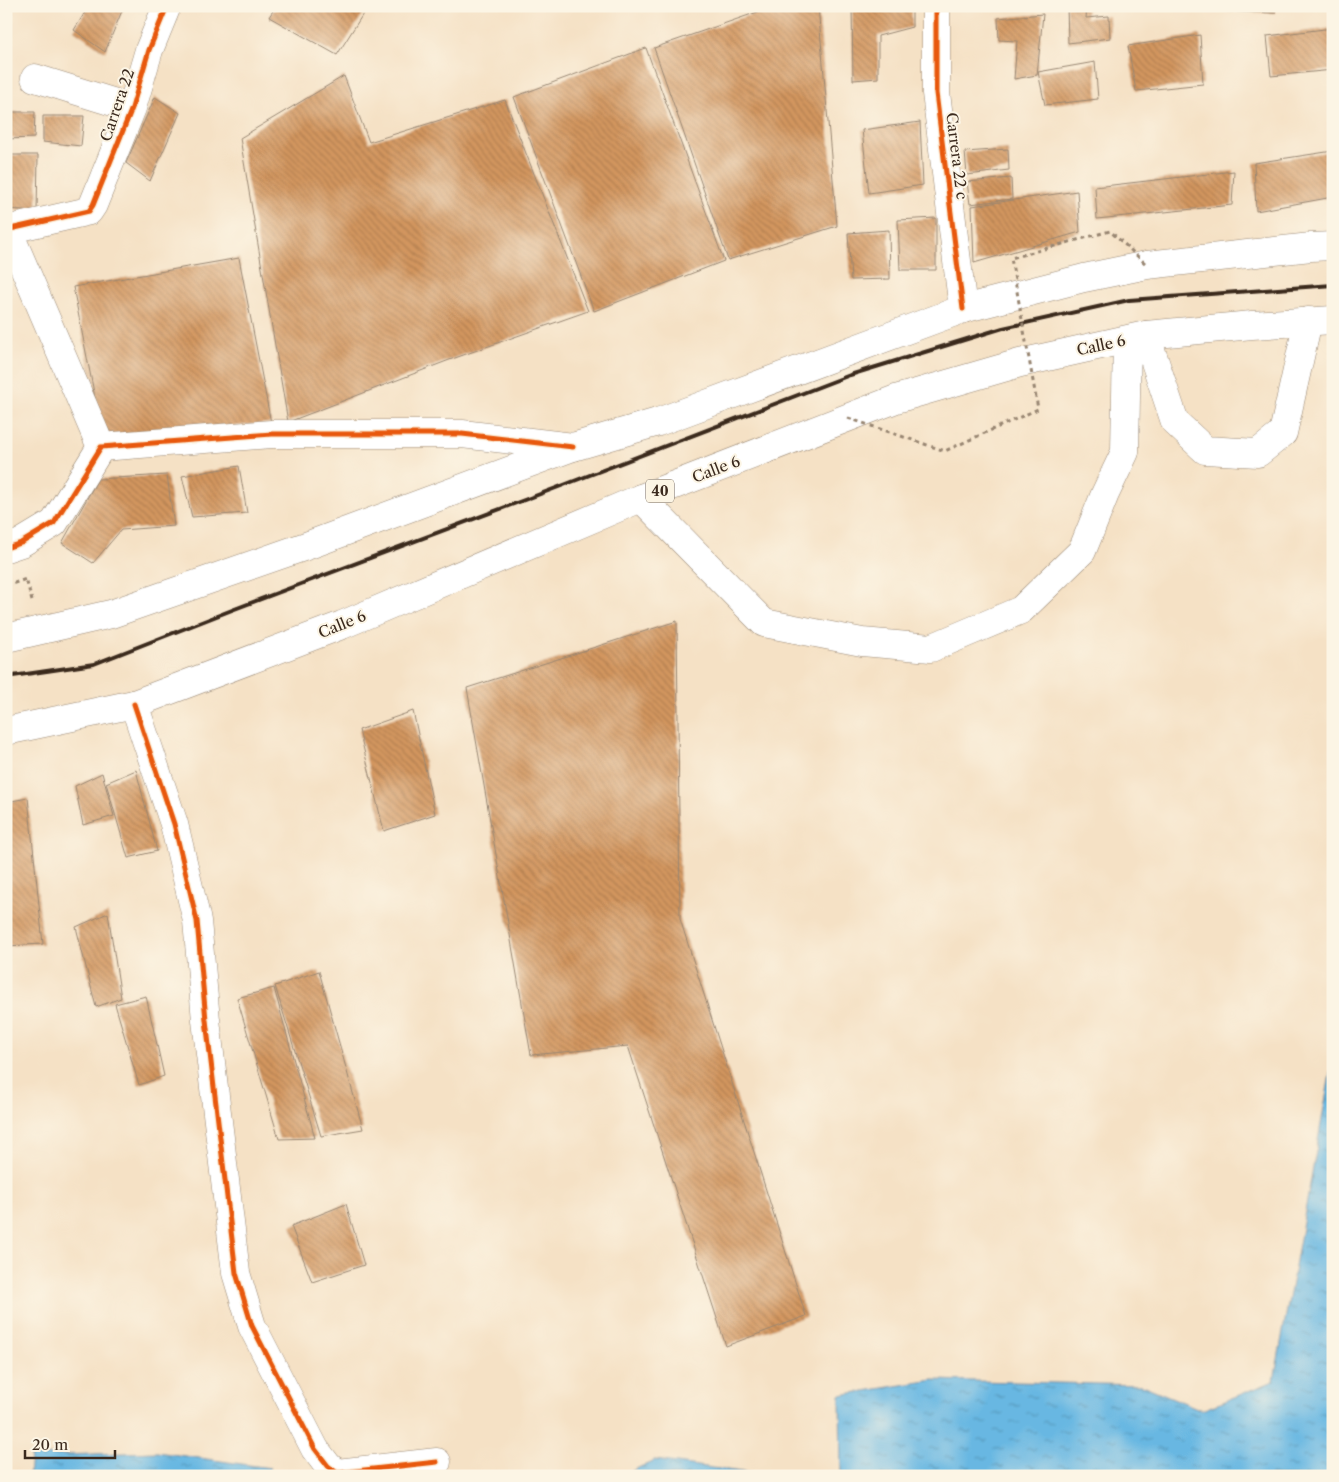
<svg xmlns="http://www.w3.org/2000/svg" width="1339" height="1482" font-family="'Libre Caslon Text',serif">
	<defs>
		<pattern id="water-ripples" width="26" height="14" patternUnits="userSpaceOnUse" patternTransform="scale(1.25)"><rect width="26" height="14" fill="#67b7e2"/><path d="M2 4q2-2 4 0t4 0M15 11q2-2 4 0t4 0" fill="none" stroke="#5695b7"/></pattern>
		<pattern id="building-back-hatch" width="6" height="6" patternUnits="userSpaceOnUse" patternTransform="scale(1.25)"><rect width="6" height="6" fill="#d3965f"/><path d="M-1 5l2 2M0 0l6 6M5-1l2 2" fill="none" stroke="#ac7b4e"/></pattern>
	</defs>
	<rect width="100%" height="100%" fill="#fcf5e5"/>
	<filter id="ink" filterUnits="userSpaceOnUse"><feTurbulence type="fractalNoise" baseFrequency=".02" numOctaves="2"/><feDisplacementMap in="SourceGraphic" scale="10" xChannelSelector="R" yChannelSelector="G"/><feConvolveMatrix kernelMatrix="1 2 1 2 8 2 1 2 1" color-interpolation-filters="sRGB"/></filter>
	<filter id="wash" filterUnits="userSpaceOnUse"><feTurbulence type="fractalNoise" baseFrequency=".0096" numOctaves="4" result="noise"/><feDisplacementMap in="SourceGraphic" scale="20" xChannelSelector="R" yChannelSelector="G"/><feGaussianBlur stdDeviation="1.12" result="paint"/><feColorMatrix in="noise" values="0 0 0 0 0 0 0 0 0 0 0 0 0 0 0 0 0 1.4 0 .05"/><feComposite in="paint" operator="in"/></filter>
	<g filter="url(#wash)">
		<rect width="100%" height="100%" fill="#f5e1c5"/>
		<!-- water -->
		<path fill="url(#water-ripples)" stroke="#517080" d="M1332,1064L1333,1476H841L840,1395L933,1380L1142,1385L1202,1410L1274,1381Z
			M157,1452L270,1468L271,1476H29L31,1456Z
			M655,1460L770,1476H631L632,1471Z"/>
		<g id="blocks">
			<!-- building -->
			<path fill="url(#building-back-hatch)" d="M89,6H124L105,52L74,30Z
				M276,6H368L337,55L269,17Z
				M775,6H818L837,226L728,260L654,48Z
				M912,6V27L878,36V78L853,80L852,7Z
				M1067,6H1087L1086,18L1109,16L1110,38L1068,43Z
				M1222,6H1275V13L1221,11Z
				M1043,14L1037,75L1014,79L1017,41L999,40L998,18Z
				M1333,28V70L1271,76L1267,36Z
				M1200,35L1203,84L1136,91L1128,46Z
				M646,48L724,261L594,311L514,97Z
				M1095,62L1098,99L1045,105L1038,72Z
				M344,76L369,142L505,100L588,311L452,359L288,422L240,138Z
				M155,97L180,113L150,181L126,163Z
				M6,112H35L34,138L6,139Z
				M43,116H84L81,146L43,142Z
				M920,122L923,185L869,193L862,130Z
				M1008,149L1009,170L967,175L965,152Z
				M1333,151V197L1256,211L1254,163Z
				M6,155H38L37,211L6,209Z
				M1234,171L1232,205L1097,219L1095,187Z
				M1011,178L1012,199L970,204L967,182Z
				M1077,191L1080,232L974,263L972,206Z
				M936,218V270H900L898,220Z
				M889,230L890,279L851,280L848,233Z
				M239,258L271,423L103,438L73,287Z
				M239,466L247,513L192,517L182,476Z
				M167,475L174,526L121,530L93,563L62,543L98,479Z
				M677,621L680,919L806,1316L726,1346L628,1046L531,1055L467,688Z
				M413,711L435,814L384,831L359,730Z
				M136,770L157,851L128,858L106,783Z
				M102,773L114,816L83,825L75,786Z
				M28,798L43,944L6,946V802Z
				M108,913L121,998L96,1007L76,927Z
				M319,971L363,1129L321,1136L275,986Z
				M274,988L315,1138L279,1139L237,998Z
				M146,996L164,1076L139,1085L115,1004Z
				M346,1204L364,1265L312,1282L291,1226Z"/>
		</g>
	</g>
	<g filter="url(#ink)">
		<use href="#blocks" fill-opacity="0" stroke="#988672" stroke-width="1"/>
		<g fill="none" stroke-linecap="round" stroke-linejoin="round">
			<!-- minor casing -->
			<g stroke="#988672" stroke-width="29">
				<path id="minor" d="M936,6V93L963,309
					M35,78L132,108
					M6,230L89,211L93,205L132,108L149,50L167,6
					M8,230L101,447
					M1146,335L1175,422L1205,450L1258,453L1283,433L1308,321
					M641,498L764,623L862,642L931,648L1021,610L1082,551L1105,494L1125,452L1127,340
					M6,548L21,543L54,523L101,447L272,434H462L573,447
					M134,704L174,824L197,921L206,1020L236,1273L252,1326L315,1449L328,1466L337,1473L437,1462"/>
			</g>
			<!-- highway casing -->
			<g stroke="#988672" stroke-width="29">
				<path id="highway" d="M6,638L111,614L309,545L573,447L658,422L963,309L1084,278L1147,265L1311,247L1333,246
					M6,731L134,704L342,625L641,498L896,399L1020,363L1146,335L1252,325L1333,320"/>
			</g>
			<!-- path -->
			<path stroke="#988672" stroke-width="3" stroke-dasharray="4 4" stroke-linecap="butt" d="M6,586L26,579L32,601"/>
			<!-- minor -->
			<use href="#minor" stroke="#fff" stroke-width="28"/>
			<!-- highway -->
			<use href="#highway" stroke="#fff" stroke-width="28"/>
			<!-- rail -->
			<path stroke="#3b2a1e" stroke-width="4" d="M6,677L94,664L232,610L556,488L850,375L1003,328L1129,300L1333,285"/>
			<!-- path-bridge -->
			<path stroke="#988672" stroke-width="3" stroke-dasharray="4 4" stroke-linecap="butt" d="M848,418L945,451L1038,409L1011,258L1110,231L1147,265"/>
			<!-- cycleway casing -->
			<g stroke="#fcf5e5" stroke-width="8">
				<path id="cycleway" d="M936,6V93L963,309
					M6,230L89,211L93,205L132,108L149,50L167,6
					M6,548L21,543L54,523L101,447L272,434H462L573,447
					M134,704L174,824L197,921L206,1020L236,1273L252,1326L315,1449L328,1466L337,1473L437,1462"/>
			</g>
			<!-- cycleway -->
			<use href="#cycleway" stroke="#e8590c" stroke-width="5"/>
		</g>
	</g>
	<g text-anchor="middle" dominant-baseline="central" stroke-width="4" stroke-linejoin="round" paint-order="stroke">
		<!-- shield labels -->
		<rect fill="#fcf5e5" stroke="#75675a" stroke-width="1" x="646" y="479.5" width="28" height="23" rx="4"/>
		<g font-size="14" font-weight="bold" fill="#3b2a1e">
			<text x="660" y="491">40</text>
		</g>
		<!-- street labels -->
		<g font-size="15" fill="#3b2a1e" stroke="#fcf5e5">
			<text transform="translate(117 105) rotate(-71)">Carrera 22</text>
			<text transform="translate(957 156) rotate(83)">Carrera 22 c</text>
			<text transform="translate(1101 345) rotate(-12)">Calle 6</text>
			<text transform="translate(716 469) rotate(-21)">Calle 6</text>
			<text transform="translate(342 624) rotate(-22)">Calle 6</text>
		</g>
	</g>
	<!-- margin -->
	<rect width="1339" height="1482" fill="none" stroke="#fcf5e5" stroke-width="25"/>
	<!-- scale -->
	<path d="M25 1450v8h90v-8" fill="none" stroke="#3b2a1e" stroke-width="2.5"/>
	<text x="32" y="1450" font-size="15" fill="#3b2a1e" stroke="#fcf5e5" stroke-width="4" paint-order="stroke">20 m</text>
</svg>
